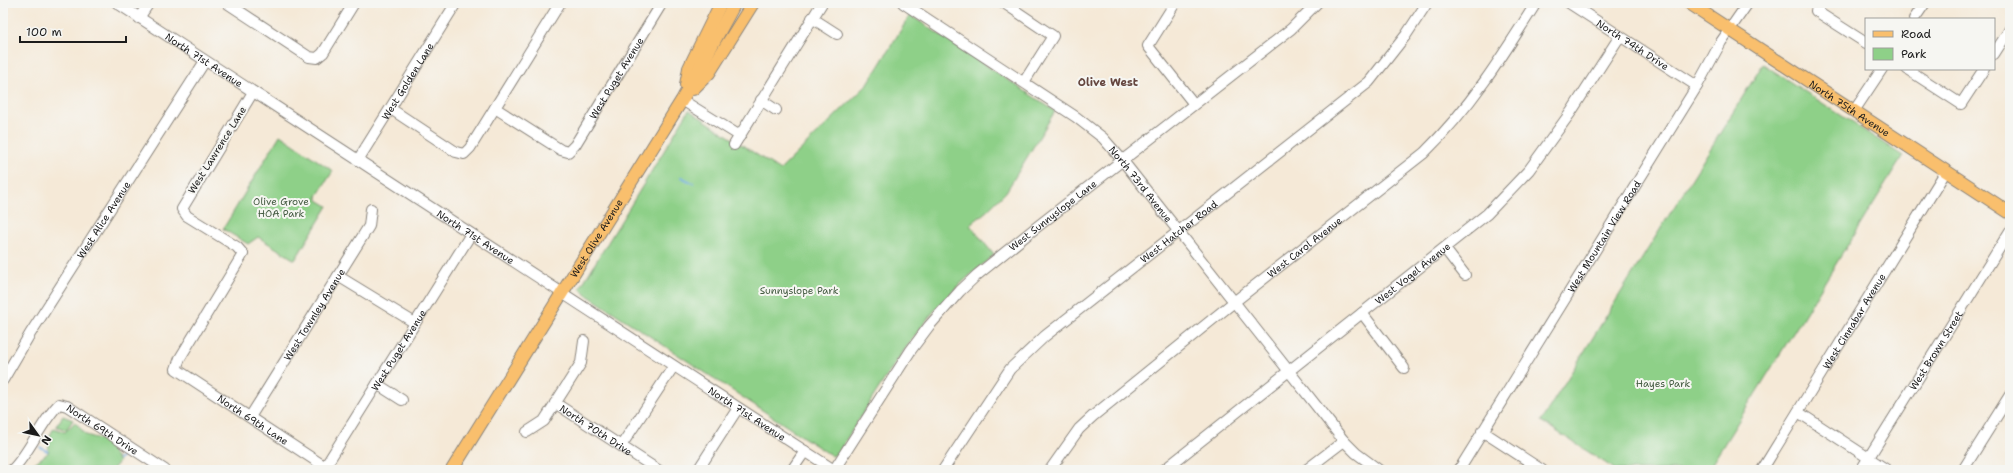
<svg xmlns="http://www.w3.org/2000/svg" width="2013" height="473" font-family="'Shantell Sans',sans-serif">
	<rect width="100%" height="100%" fill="#f6f6f2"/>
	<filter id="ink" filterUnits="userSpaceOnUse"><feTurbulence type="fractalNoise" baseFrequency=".025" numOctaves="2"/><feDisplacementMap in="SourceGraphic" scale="8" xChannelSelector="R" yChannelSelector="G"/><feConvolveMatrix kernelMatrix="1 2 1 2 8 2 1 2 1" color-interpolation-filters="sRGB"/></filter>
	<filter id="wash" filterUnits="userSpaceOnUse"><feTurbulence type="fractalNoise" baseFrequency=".012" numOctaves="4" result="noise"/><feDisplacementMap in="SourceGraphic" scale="16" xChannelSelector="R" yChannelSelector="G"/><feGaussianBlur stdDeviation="0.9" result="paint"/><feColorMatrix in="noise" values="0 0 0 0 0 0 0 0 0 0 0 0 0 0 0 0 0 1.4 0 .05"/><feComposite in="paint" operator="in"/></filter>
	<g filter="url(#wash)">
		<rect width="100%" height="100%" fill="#f5e9d7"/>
		<!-- green -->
		<path fill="#8ed088" stroke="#557652" d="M910,15L1055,111L1006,192L988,210L970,225L994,255C971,274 949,293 930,316C895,359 867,408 837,454L832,456L584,293L580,288L689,110L780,170L867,85Z
			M1763,64L1903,156L1708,470H1616L1541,421Z
			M280,135L333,171L317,196L318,200L328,206L295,260L258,237L248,244L223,229Z
			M63,416L73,420L66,430L56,426Z
			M75,422L86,435L100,439L107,443L119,462L112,470H25L48,453L50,435L54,428L65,432Z"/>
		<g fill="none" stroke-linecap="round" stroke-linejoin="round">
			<!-- stream -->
			<path stroke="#6ca9de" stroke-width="2" d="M681,177L693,183
				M40,447L47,451
				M119,459L128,454"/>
		</g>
	</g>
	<g filter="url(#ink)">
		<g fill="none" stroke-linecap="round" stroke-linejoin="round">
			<!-- minor casing -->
			<g stroke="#88827a" stroke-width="12">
				<g id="minor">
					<path id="s1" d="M117,3L834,470"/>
					<path d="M227,3L309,57L317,58L323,53L354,3"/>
					<path id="s2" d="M903,3L1076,117L1103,138L1123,161L1344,441L1356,453L1379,470"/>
					<path d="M1004,3L1053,36L1024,82"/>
					<path d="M1175,3L1148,46L1194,104"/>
					<path id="s3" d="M1569,3L1697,86"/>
					<path d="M1821,3L1816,11L1866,43"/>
					<path d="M139,18L149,3"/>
					<path d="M812,18L837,34"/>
					<path d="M1914,19L1925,3"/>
					<path d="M1994,54L2010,29"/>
					<path d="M1907,69L1961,104L1984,69"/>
					<path id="s4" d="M253,92L182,209L187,216L237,247L243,254L180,358L176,369L330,470"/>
					<path d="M682,100L740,136"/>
					<path d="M761,100L776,110"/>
					<path id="s5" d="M495,108L561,150L568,152L575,145L662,3"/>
					<path d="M391,109L456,152L464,154L470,148L560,3"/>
					<path d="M1854,111L1882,69"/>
					<path d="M734,145L822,3"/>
					<path id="s6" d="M358,160L456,3"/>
					<path d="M1445,249L1465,275"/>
					<path d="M338,276L415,323"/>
					<path d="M1362,313L1404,368"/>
					<path id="s7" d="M3,380L30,334L205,61"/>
					<path d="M377,384L402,400"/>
					<path id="s8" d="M555,403L658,470"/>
					<path d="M1798,412L1887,470"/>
					<path id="s9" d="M250,417L369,226L371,209"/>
					<path d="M1482,431L1542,470"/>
					<path d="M527,432L544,421L581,363L584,341"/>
					<path d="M621,446L673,367"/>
					<path id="s10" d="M325,467L471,234"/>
					<path id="s11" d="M12,470C31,451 40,423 59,404L67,406L165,470"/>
					<path d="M698,470L738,408"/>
					<path d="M792,470L805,451"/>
					<path id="s12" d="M834,470L911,350L929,326L960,291L977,275L1033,230L1291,29L1317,3"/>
					<path id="s13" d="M943,470L1010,369L1045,336L1369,82L1406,35L1427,3"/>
					<path id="s14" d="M1050,470L1079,429L1093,416L1234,302L1424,153C1470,108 1502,57 1536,3"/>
					<path id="s15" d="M1164,470L1487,214L1529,170L1571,112L1620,36"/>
					<path d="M1306,470L1344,441"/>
					<path id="s16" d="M1459,470L1697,86L1721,42L1748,3"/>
					<path id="s17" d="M1762,470L1946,171"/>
					<path id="s18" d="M1861,470L2010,231"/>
					<path d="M1963,470L2010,395"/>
				</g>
			</g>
			<!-- major casing -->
			<g stroke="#88827a" stroke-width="14">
				<g id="major">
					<path id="s19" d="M1689,3L2010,213"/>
					<path d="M686,85L689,68L721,3"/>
					<path d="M693,89L709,73L753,3"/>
					<path id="s20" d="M452,470L682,100L735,3"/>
				</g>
			</g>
			<!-- minor -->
			<use href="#minor" stroke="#fff" stroke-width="10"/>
			<!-- major -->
			<use href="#major" stroke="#f9bf6d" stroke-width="12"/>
		</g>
	</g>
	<g text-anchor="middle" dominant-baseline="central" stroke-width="4" stroke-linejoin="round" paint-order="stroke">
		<!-- street labels -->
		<g font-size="10" fill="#1c1c1c" stroke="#f6f6f2">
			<text stroke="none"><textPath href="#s3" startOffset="76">North 74th Drive</textPath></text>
			<text stroke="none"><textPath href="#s1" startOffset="104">North 71st Avenue</textPath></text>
			<text stroke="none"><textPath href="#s5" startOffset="174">West Puget Avenue</textPath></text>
			<text stroke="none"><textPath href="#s6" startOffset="93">West Golden Lane</textPath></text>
			<text stroke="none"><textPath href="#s19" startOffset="192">North 75th Avenue</textPath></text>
			<text transform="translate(217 150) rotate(-58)">West Lawrence Lane</text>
			<text stroke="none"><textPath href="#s2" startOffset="301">North 73rd Avenue</textPath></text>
			<text stroke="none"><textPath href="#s12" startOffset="339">West Sunnyslope Lane</textPath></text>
			<text stroke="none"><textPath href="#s7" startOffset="189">West Alice Avenue</textPath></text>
			<text stroke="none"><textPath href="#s13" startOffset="339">West Hatcher Road</textPath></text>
			<text stroke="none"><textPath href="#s16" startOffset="275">West Mountain View Road</textPath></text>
			<text stroke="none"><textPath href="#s1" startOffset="428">North 71st Avenue</textPath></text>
			<text stroke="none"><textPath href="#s20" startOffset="273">West Olive Avenue</textPath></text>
			<text stroke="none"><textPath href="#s14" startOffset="340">West Carol Avenue</textPath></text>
			<text stroke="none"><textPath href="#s15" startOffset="317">West Vogel Avenue</textPath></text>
			<text stroke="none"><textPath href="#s9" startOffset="121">West Townley Avenue</textPath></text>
			<text stroke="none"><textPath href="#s17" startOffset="175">West Cinnabar Avenue</textPath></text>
			<text stroke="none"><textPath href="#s10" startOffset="138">West Puget Avenue</textPath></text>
			<text stroke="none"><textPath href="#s18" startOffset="141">West Brown Street</textPath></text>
			<text stroke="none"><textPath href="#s1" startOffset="752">North 71st Avenue</textPath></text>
			<text stroke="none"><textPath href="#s4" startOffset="439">North 69th Lane</textPath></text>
			<text stroke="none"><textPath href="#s11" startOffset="132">North 69th Drive</textPath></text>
			<text stroke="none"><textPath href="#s8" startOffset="49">North 70th Drive</textPath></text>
		</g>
		<!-- park labels -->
		<g font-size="10" fill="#445b42" stroke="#f6f6f2">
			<text x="281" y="201">Olive Grove<tspan x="281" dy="12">HOA Park</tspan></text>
			<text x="799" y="290">Sunnyslope Park</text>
			<text x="1663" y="383">Hayes Park</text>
		</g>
		<!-- neighbourhood labels -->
		<g font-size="11" font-weight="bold" fill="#65463f" stroke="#f6f6f2">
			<text x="1108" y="82">Olive West</text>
		</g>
	</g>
	<!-- margin -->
	<rect width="2013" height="473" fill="none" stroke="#f6f6f2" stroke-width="16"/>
	<!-- legend -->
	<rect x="1865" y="18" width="130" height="52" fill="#f6f6f2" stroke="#9f9f9c"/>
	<rect x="1873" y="31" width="20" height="6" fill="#f9bf6d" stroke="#9f9f9c"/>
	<text x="1901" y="38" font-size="12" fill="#1c1c1c">Road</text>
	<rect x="1873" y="48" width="20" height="12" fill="#8ed088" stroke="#9f9f9c"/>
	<text x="1901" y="58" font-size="12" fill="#1c1c1c">Park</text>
	<!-- north arrow -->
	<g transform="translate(38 435) rotate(123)" stroke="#f6f6f2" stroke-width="3" paint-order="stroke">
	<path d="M0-3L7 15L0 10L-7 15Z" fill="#1c1c1c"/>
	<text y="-6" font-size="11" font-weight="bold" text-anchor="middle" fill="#1c1c1c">N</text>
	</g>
	<!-- scale -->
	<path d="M20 36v6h106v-6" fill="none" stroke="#1c1c1c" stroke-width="2"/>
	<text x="26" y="36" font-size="12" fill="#1c1c1c" stroke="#f6f6f2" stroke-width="3" paint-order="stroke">100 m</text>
</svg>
